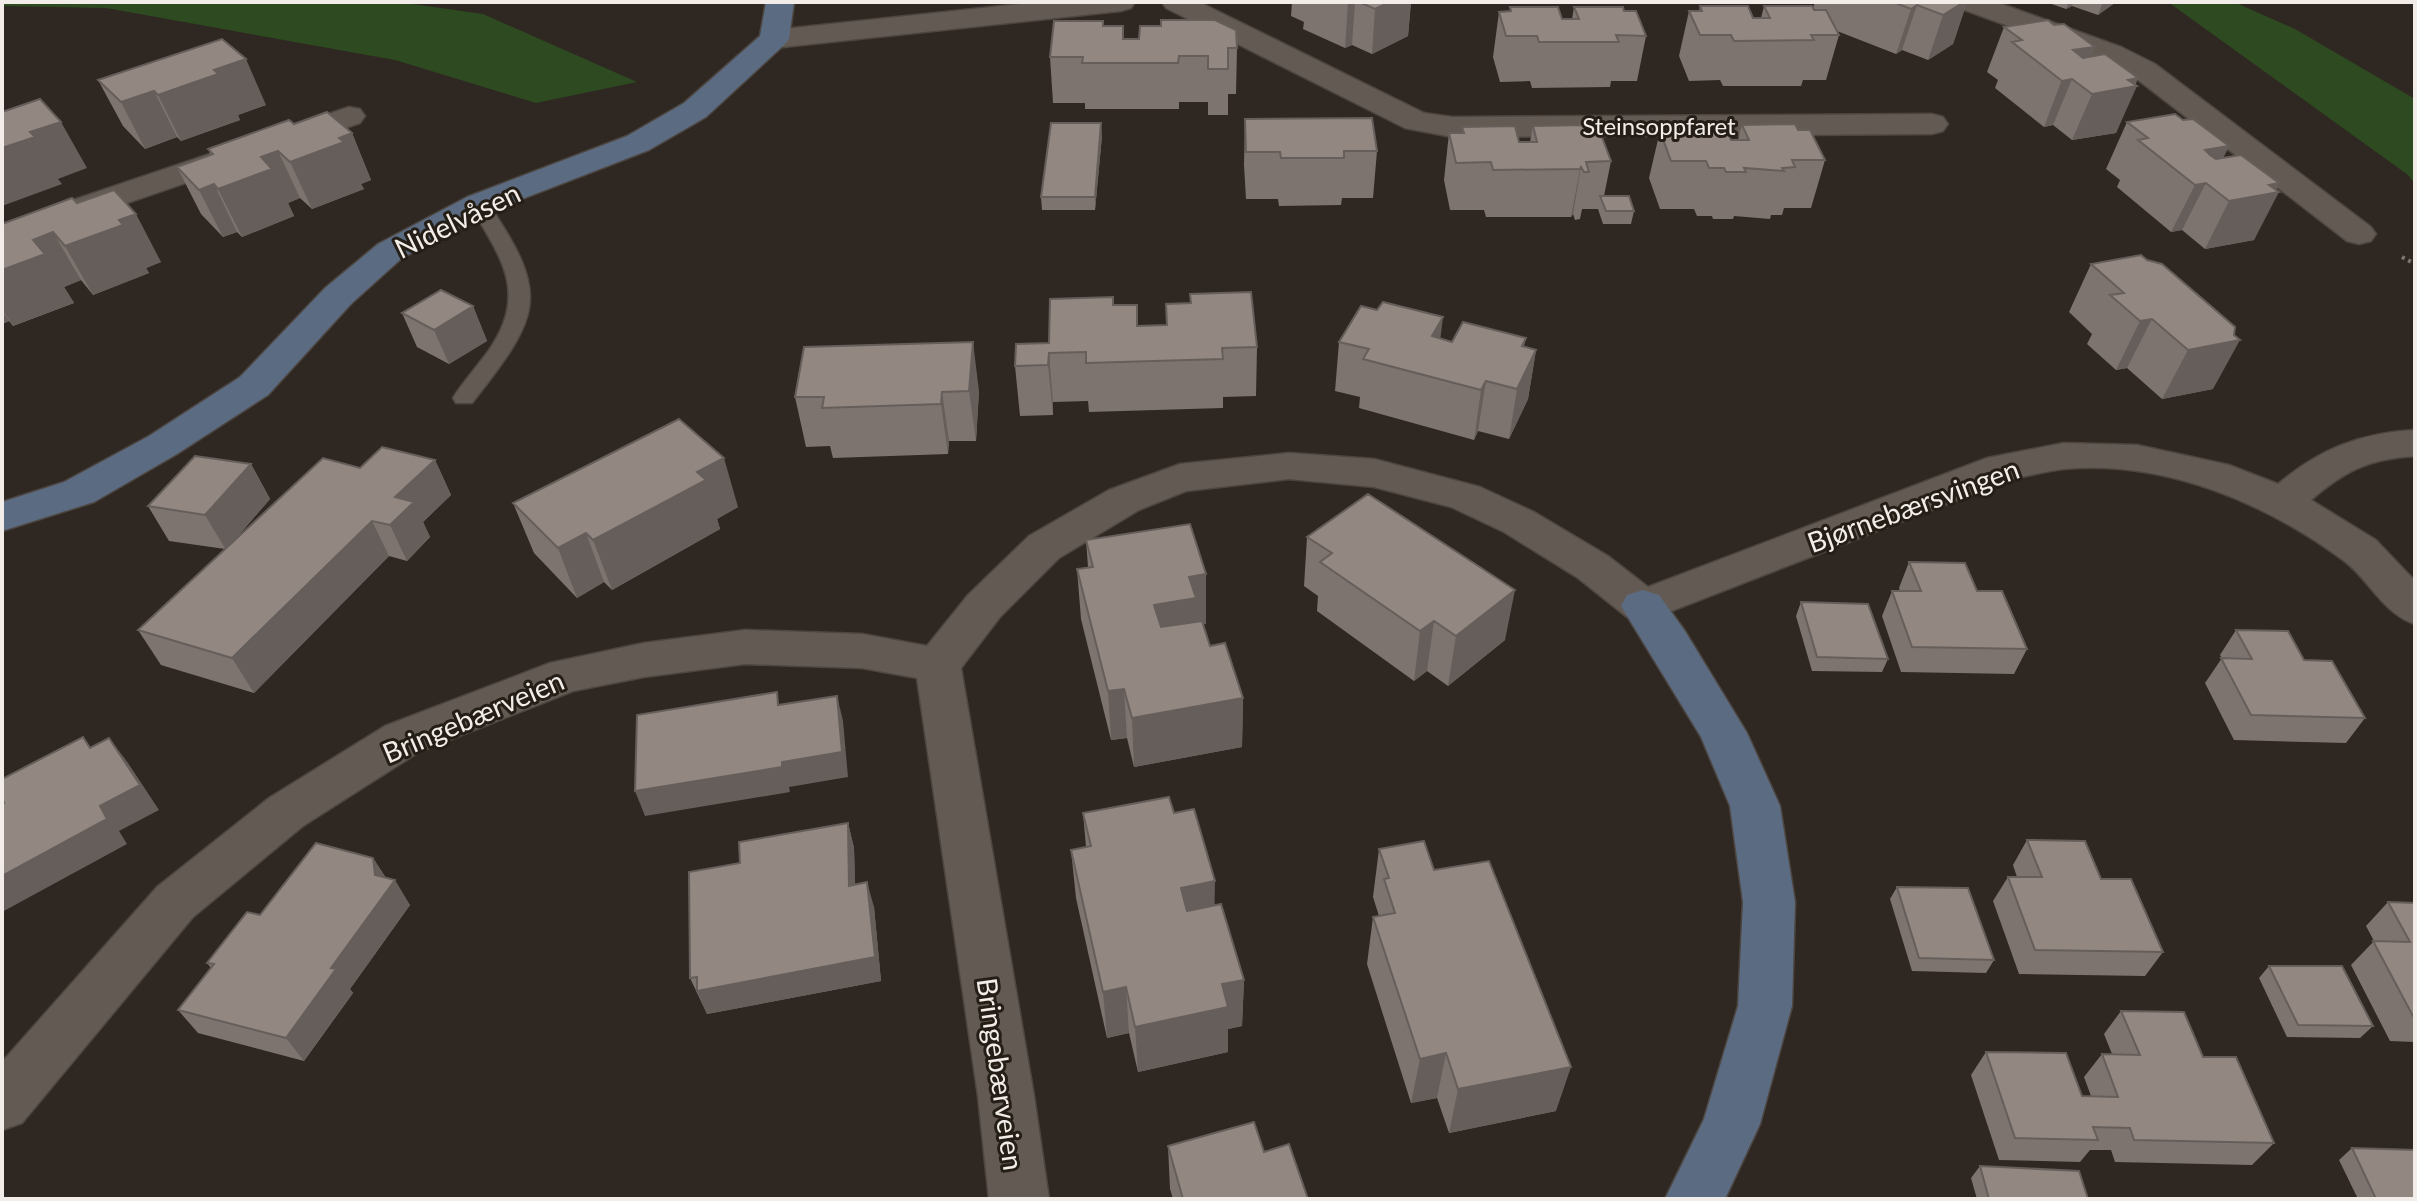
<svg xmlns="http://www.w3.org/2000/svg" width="2417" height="1201" font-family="Lato,sans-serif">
	<rect width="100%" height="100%" fill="#2f2721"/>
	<!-- green -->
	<path fill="#2e4a21" d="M2,2H398L483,14L637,82L536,103L395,60L106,8L2,6Z
		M2168,2H2234L2295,29L2415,99V184L2408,175Z"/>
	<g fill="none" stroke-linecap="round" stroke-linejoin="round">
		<!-- lane casing -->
		<g stroke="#4c4540" stroke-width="3">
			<path id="lane" d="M479,198L486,200C551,296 542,314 472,403H456L453,398C463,382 476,368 487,353C530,293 501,258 469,204Z"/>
		</g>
		<!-- street casing -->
		<g stroke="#4c4540" stroke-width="3">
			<path id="street" d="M1040,2H1135L1131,8L1121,11L774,48L764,45L759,39L764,33L774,30Z
				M1162,2H1199L1424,113L1452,117L1932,114L1943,117L1948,124L1943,131L1932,134L1452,137L1405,128L1166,8Z
				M1955,2H1996L2121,47L2155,64L2371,227L2376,234L2371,241L2359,244L2347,241L2133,76L2099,59L1959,8Z
				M349,107L360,109L365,116L360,123L2,246V224Z
				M2415,430V456C2369,459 2346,470 2311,500L2376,540L2415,581V624C2383,614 2369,579 2343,560C2264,502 2164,460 2064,469C2046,471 2027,476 2009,480L1643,622L1627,617L1578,578L1504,532L1451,507L1374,487L1289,479L1186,491L1139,510L1059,558L1000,617L961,668L1034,1096L1049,1199H989L978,1096L917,678L862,668L745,664L644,677L573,691L419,752L303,826L193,917L22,1123L2,1130V1062L157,887L269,798L385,726L550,663L644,643L745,630L862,634L927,646L968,595L1029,536L1109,490L1180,464L1289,453L1374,459L1480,487L1534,512L1608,556L1648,587L1987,458L2064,443L2137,445L2229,465L2278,484C2320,449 2360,433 2415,430Z"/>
		</g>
		<!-- secondary casing -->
		<g stroke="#4c4540" stroke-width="3">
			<path id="secondary" d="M766,2H794L789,39L784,45L706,117L649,150L491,211L402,258L351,304L268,395L177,454L94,502L2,531V502L64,482L149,436L240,377L325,288L378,244L467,197L627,136L684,103L760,36Z
				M1643,590L1659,595L1685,631L1747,733L1780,806L1795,902L1792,1006L1760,1124L1725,1199H1665L1704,1119L1738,1006L1743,902L1730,806L1701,737L1621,606L1627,595Z"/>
		</g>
		<!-- path -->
		<path stroke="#7c7570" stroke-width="4" stroke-dasharray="3 4" stroke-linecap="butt" d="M2402,257L2415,264"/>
		<!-- lane -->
		<use href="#lane" fill="#635b53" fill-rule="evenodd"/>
		<!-- street -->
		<use href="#street" fill="#635b53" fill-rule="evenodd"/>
		<!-- secondary -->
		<use href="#secondary" fill="#5b6b81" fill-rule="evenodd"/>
	</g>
	<!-- wall -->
	<path fill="#7e746f" d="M1292,2H1411L1408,36L1372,54L1352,45L1345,48L1303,29L1304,22L1291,16Z
		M1815,2H1967L1953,44L1928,60L1902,50L1896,54L1837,31L1839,35L1826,80H1803L1801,86H1723L1720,80L1689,81L1679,56L1689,11H1699L1700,6L1753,18H1761L1764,6L1813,8Z
		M2046,2H2116L2098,15L2072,6L2066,9Z
		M1510,7L1562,19H1572L1574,7L1624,11L1646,36L1637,81H1611L1610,87L1532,88L1530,81L1500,82L1493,57L1499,12L1510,11Z
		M2054,25L2095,47L2090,57L2138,78L2116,133L2072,140L2053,125L2044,127L1995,88L1998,80L1987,72L2004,27Z
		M1103,26H1123L1124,39L1237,48L1236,94H1228V115H1208V102H1179V109H1085V103H1053L1050,57Z
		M98,80L266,105L238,115L240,120L181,141L177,137L145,149L123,126Z
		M1245,119L1377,151L1373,198H1342L1341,205L1279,206L1278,199H1246L1244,165Z
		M2183,120L2229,146L2223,158L2279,183L2254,240L2205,249L2182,230L2171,232L2117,187L2120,180L2106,169L2127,122Z
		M294,124L352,133L371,180L361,184L364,189L312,209L300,198L288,203L294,216L242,237L237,232L223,237L201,214L177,167L211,155L208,149Z
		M1671,125L1731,140H1738L1742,125L1798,130L1825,160L1811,208H1784L1782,215H1771L1770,219L1734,216L1733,219H1713L1712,216H1697L1694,209H1660L1649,178L1660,131H1670Z
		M1533,126L1587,131L1611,161L1604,196L1634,211L1631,224H1603L1598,209H1582L1580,219L1575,220L1573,214L1571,217H1486L1484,210H1450L1444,180L1449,133H1462V127L1519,142H1530Z
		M1102,136L1095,210H1042L1041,197Z
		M77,203L161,262L146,268L149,273L93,295L81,280L64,287L74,303L13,326L9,321L2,324V224Z
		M2141,255L2213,389L2162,399L2127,368L2116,370L2087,344L2092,334L2069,312L2091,264Z
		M1166,304L1257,347L1256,396L1223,397V408L1089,412L1088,401L1053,402V415L1020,416L1015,366L1049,343L1114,305L1137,326L1166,325Z
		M473,306L487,341L449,364L417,347L402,313Z
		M1440,338L1452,342L1526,338L1524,346L1536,350L1528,399L1509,439L1478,431L1474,440L1359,408L1360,397L1335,391L1339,342Z
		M979,391L976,441H949L948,454L833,458L830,446L806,447L795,397Z
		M435,460L451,495L423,522L430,537L407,561L389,556L254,693L161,665L138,630L225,549L169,541L148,506L251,464L270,499L232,543L360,468Z
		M513,503L738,507L717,519L720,529L612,590L604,582L577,598L534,553Z
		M1307,537L1505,640L1448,686L1427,671L1414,681L1317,611L1318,596L1304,586Z
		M1086,540L1206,624H1203L1210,646L1243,698L1242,747L1134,767L1127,738L1111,740L1081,619L1077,569L1088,567Z
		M1909,562L1977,591L2027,649L2014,674L1901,672L1882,616L1892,591H1900L1899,588Z
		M1801,602L1888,659L1882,672L1812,671L1796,616Z
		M2236,630L2304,660L2365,718L2346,743L2234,740L2205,683L2222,658L2220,655Z
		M1083,813H1174L1215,905L1244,980L1242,1026L1228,1029V1052L1138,1072L1129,1033L1107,1038L1076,898L1071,850L1086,847Z
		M848,823L854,848L855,885L874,907L881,981L707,1014L690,978L740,863Z
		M2027,840L2101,879L2163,952L2145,976L2019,974L1993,901L2008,877H2017L2013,865Z
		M1379,849L1434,870L1556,1111L1449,1133L1437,1098L1411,1103L1367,964L1373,917L1379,916L1373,897Z
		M373,858L386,878L410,905L350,989L353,993L304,1061L198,1033L178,1010L211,968L207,963L260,915Z
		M1897,887L1994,960L1986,973L1912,971L1890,899Z
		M2388,902L2415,903V1042L2390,1041L2351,965L2374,941L2366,926Z
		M2269,966L2373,1026L2360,1038L2287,1037L2259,978Z
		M2121,1011L2203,1057L2274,1143L2252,1165L2115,1162L2111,1150H2090L2080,1162L1999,1160L1971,1075L1986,1052L2082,1096H2091L2084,1077L2102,1054H2112L2104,1034Z
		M1168,1146L1264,1152L1308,1199H1173L1170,1189Z
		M2352,1148L2415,1199H2358L2339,1160Z
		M1980,1166L2088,1199H1977L1971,1178Z"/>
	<!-- shaded-wall -->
	<path fill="#665e5a" d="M1351,2H1355L1352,45L1345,48L1348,3Z
		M1390,2H1411L1408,36L1372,54L1375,9Z
		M1964,2H1967L1953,44L1928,60L1943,15Z
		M2069,2H2073L2072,6L2066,9Z
		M2103,2H2116L2098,15Z
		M1917,5L1902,50L1896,54L1911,9Z
		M2095,47L2079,84L2072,79L2053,125L2044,127L2073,50Z
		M246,59L266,105L238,115L240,120L181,141L158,95L214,70Z
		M2138,78L2134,87L2137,86L2116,133L2072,140L2092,94L2128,80Z
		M154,91L177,137L145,149L121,102Z
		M61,122L87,168L58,179L62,184L2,206V148L30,132Z
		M1101,123L1102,136L1095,210V197Z
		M352,133L371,180L361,184L364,189L312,209L290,162L339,138Z
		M2229,146L2209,186L2206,183L2182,230L2171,232L2195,185L2205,150Z
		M278,151L300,198L288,203L294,216L242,237L218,189L261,157Z
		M1581,167L1573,214L1571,217L1580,169Z
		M2279,183L2274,193L2279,192L2254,240L2205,249L2229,201L2269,185Z
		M214,184L237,232L223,237L199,190Z
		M136,214L161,262L146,268L149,273L93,295L65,246L119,220Z
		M53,232L81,280L64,287L74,303L13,326L2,309V270L33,240Z
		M473,306L487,341L449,364L434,330Z
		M2,310L9,321L2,324Z
		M1443,317L1437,366L1432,336Z
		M2152,319L2127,368L2116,370L2140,321Z
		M2240,340L2213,389L2162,399L2188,350Z
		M973,342L979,391L976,441L969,391Z
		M1536,350L1528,399L1509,439L1517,389Z
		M1049,353L1053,402V415L1048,365Z
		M1486,381L1478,431L1474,440L1481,390Z
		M942,392L949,441L948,454L941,404Z
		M724,458L738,507L717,519L720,529L612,590L593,540L697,472Z
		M435,460L451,495L423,522L430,537L407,561L390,525L395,497Z
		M251,464L270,499L226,550L205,515Z
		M372,521L389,556L254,693L232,658Z
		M586,533L604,582L577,598L558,548Z
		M1206,574V624L1196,626L1156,655L1154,605L1189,577Z
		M1515,590L1505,640L1448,686L1456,636Z
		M1434,621L1427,671L1414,681L1420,631Z
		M1124,689L1127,738L1111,740L1108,691Z
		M837,696L843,721L848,777L789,787L790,792L645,816L635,791Z
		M1243,698L1242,747L1134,767L1132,718Z
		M109,738L128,763L159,810L119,831L127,844L2,912V876L100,806Z
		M848,823L854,848L856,910L849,886Z
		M373,858L388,882L395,880L410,905L350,989L353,993L304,1061L286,1038L331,968L375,875Z
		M1215,881L1214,928L1182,935L1181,888Z
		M867,882L874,907L881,981L707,1014L697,991Z
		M1244,980L1242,1026L1228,1029V1052L1138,1072L1135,1027L1222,984Z
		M1126,987L1129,1033L1107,1038L1103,992Z
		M1446,1053L1437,1098L1411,1103L1420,1059Z
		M1571,1067L1556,1111L1449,1133L1458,1089Z"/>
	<!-- building -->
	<path fill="#928781" stroke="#665e5a" stroke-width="2" d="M1359,2H1390L1375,9Z
		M1893,2H1964L1943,15L1917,5L1911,9Z
		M1700,6H1748L1753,18H1770L1764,6H1812L1814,10H1826L1839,35H1811L1814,40L1734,41L1731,35H1700L1689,11H1702Z
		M1510,7H1558L1562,19H1579L1574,7H1623L1624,11H1636L1646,36L1616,35L1619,42H1539L1537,36H1506L1499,12L1511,11Z
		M1161,20H1215L1236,30L1237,48H1228V69H1208V56H1179L1178,63H1082L1083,57H1050L1054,21H1103V26H1123V39H1139L1140,26H1161Z
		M2048,20L2054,25L2064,24L2095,47L2073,50L2083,58L2105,54L2138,78L2128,80L2137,86L2092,94L2072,79L2062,81L2012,42L2022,40L2004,27Z
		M222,39L246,59L214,70L218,74L158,95L154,91L121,102L98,80Z
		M40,99L61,122L30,132L35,137L2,148V112Z
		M327,112L352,133L339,138L344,142L290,162L278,151L261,157L272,169L218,189L214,184L199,190L177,167L213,154L208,149L289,120L294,124Z
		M2175,114L2183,120L2193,119L2229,146L2205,150L2210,155L2216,159L2241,155L2279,183L2269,185L2279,192L2229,201L2206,183L2195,185L2138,140L2148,138L2127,122Z
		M1372,118L1377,151H1344V158H1281L1280,152H1246L1245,119Z
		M1051,123H1101L1095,197H1041Z
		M1795,124L1798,130H1810L1825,160H1792L1795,167L1782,168L1784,171L1744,168L1746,172H1726L1724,168H1709L1706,161H1671L1660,131H1674L1671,125H1725L1731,140H1749L1742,125Z
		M1585,125L1587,131L1600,132L1611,161L1586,162L1589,172H1584L1581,167L1580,169L1493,170L1491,162L1456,163L1449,133H1464L1462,127L1515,126L1519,142H1537L1533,126Z
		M114,190L136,214L119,220L123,225L65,246L53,232L33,240L45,254L2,270V224L72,198L77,203Z
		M1600,196H1629L1634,211H1606Z
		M2141,255L2147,260L2162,264L2235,327L2234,335L2240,340L2188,350L2152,319L2140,321L2110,295L2124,293L2091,264Z
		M441,290L473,306L434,330L402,313Z
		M1251,292L1257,347L1222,348L1223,359L1086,363V352L1049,353L1048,365L1015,366L1016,344L1049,343L1050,299L1113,297V305H1137V326L1167,325L1166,304L1191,303L1190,294Z
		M1383,302L1443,317L1432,336L1452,342L1463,322L1526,338L1522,346L1536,350L1517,389L1486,381L1481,390L1363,359L1369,349L1339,342L1361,306L1377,310Z
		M973,342L969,391L942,392L941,404L822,408L824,397H795L804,347Z
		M679,419L724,458L697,472L706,480L593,540L586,533L558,548L513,503Z
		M382,447L435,460L395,497L414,502L390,525L372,521L232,658L138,630L323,458L360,468Z
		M195,456L251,464L205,515L148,506Z
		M1368,494L1515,590L1456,636L1434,621L1420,631L1320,562L1332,553L1307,537Z
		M1190,524L1206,574L1189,577L1196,598L1154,605L1161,627L1202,621L1210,646L1225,643L1243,698L1132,718L1124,689L1108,691L1077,569L1093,567L1086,540Z
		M1909,562L1965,563L1977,591H2002L2027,649L1912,647L1892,591H1921Z
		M1801,602L1868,604L1888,659L1817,657Z
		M2236,630L2288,631L2304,660L2332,661L2365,718L2251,715L2221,658L2252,659Z
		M777,692L778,705L837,696L842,752L782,762V767L635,791L637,715Z
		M83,737L90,748L109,738L140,785L100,806L107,819L2,876V804L4,803L2,798V779Z
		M1169,797L1174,813L1194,809L1215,881L1181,888L1187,911L1221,904L1244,980L1222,984L1228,1007L1135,1027L1126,987L1103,992L1071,850L1091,846L1083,813Z
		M848,823L849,886L867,882L875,957L697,991V977L690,978L689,872L740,863L739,842Z
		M2027,840L2085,841L2101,879H2131L2163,952L2035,950L2008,877H2042Z
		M1424,841L1434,870L1489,861L1571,1067L1458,1089L1446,1053L1420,1059L1373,917L1395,913L1384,879L1389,878L1379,849Z
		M316,843L373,858L375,875L395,880L331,968L336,969L286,1038L178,1010L214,964L207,963L247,912L260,915Z
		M1897,887L1968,888L1994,960L1919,958Z
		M2388,902L2415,903V1018H2414L2373,941L2410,942Z
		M2269,966H2342L2373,1026L2298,1025Z
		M2121,1011L2184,1012L2203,1057H2236L2274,1143L2134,1140L2130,1128L2093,1127L2098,1140L2015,1138L1986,1052L2066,1053L2082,1096L2118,1097L2102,1054L2140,1055Z
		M1254,1122L1264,1152L1289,1144L1308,1199H1183L1168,1146Z
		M2352,1148L2415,1150V1199H2376Z
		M1980,1166L2079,1171L2088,1199H1989Z"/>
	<g text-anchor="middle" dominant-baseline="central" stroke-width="6" stroke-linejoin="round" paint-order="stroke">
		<!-- far-street labels -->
		<g font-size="24" fill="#f2ede9" stroke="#251e17">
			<text x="1659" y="125">Steinsoppfaret</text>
		</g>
		<!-- street labels -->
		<g font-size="28" fill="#f2ede9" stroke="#251e17">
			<text transform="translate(457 220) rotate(-26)">Nidelvåsen</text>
			<text transform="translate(1913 505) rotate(-20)">Bjørnebærsvingen</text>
			<text transform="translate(473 716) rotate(-23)">Bringebærveien</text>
			<text transform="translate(1001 1074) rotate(82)">Bringebærveien</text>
		</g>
	</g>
	<!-- border -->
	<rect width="2417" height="1201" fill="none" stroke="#f2ede9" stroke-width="8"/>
</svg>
